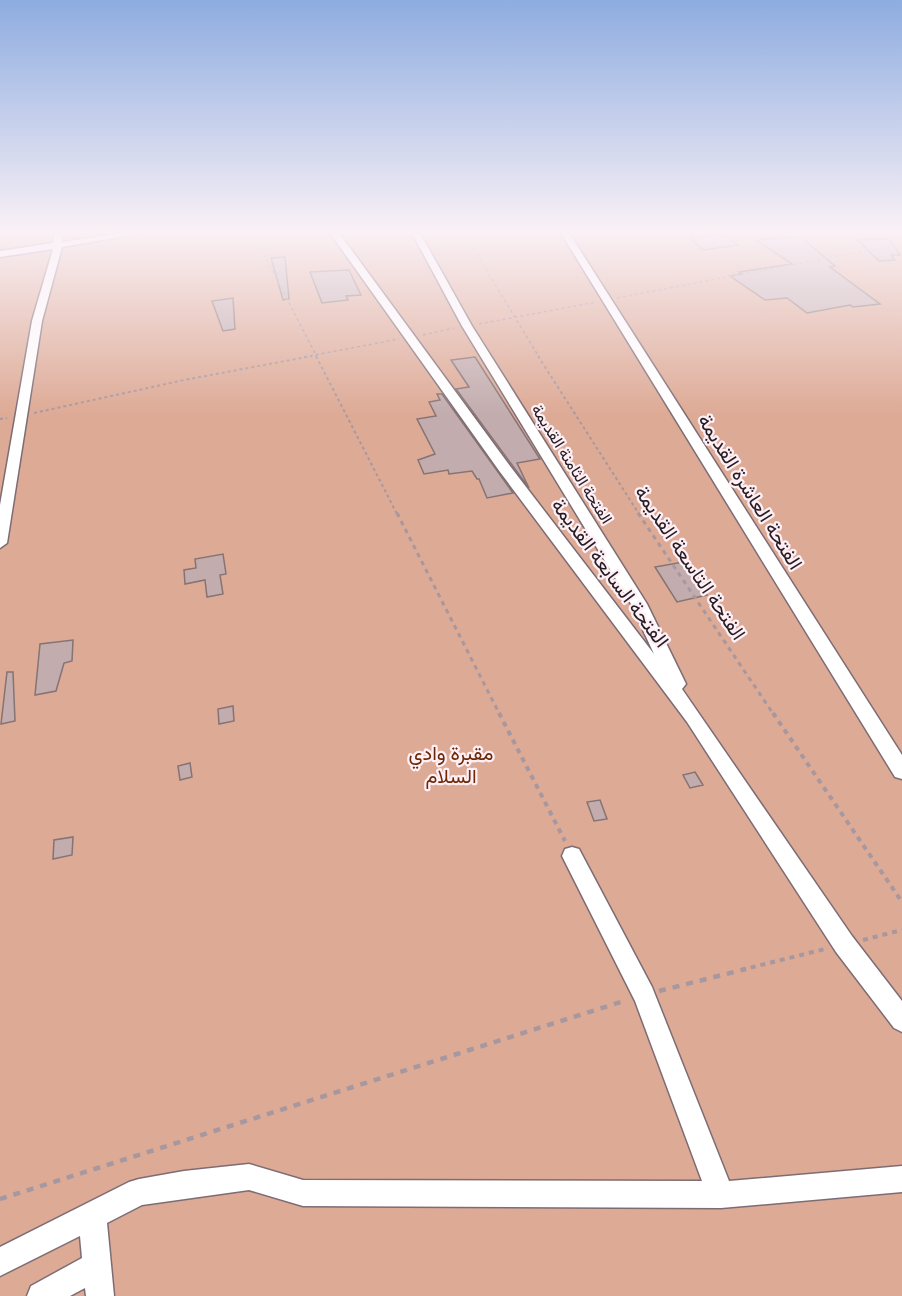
<svg xmlns="http://www.w3.org/2000/svg" width="902" height="1296" font-family="Karla,Vazirmatn,sans-serif">
	<rect width="100%" height="100%" fill="#f4e0ea"/>
	<!-- green -->
	<path fill="#ddaa95" d="M0,233H902V1296H0Z"/>
	<!-- building -->
	<path fill="#c2acad" stroke="#867373" stroke-width="1.5" d="M721,233L738,245L703,250L690,238Z
		M801,237L835,266L830,267L880,304L853,307L850,305L807,313L787,298L765,300L730,276L742,274L739,272L792,264L756,240Z
		M889,239L900,255H891L895,260L879,261L857,240Z
		M285,257L289,299L283,300L271,258Z
		M349,270L361,295L346,296L348,300L322,303L310,272Z
		M233,298L235,329L223,331L212,301Z
		M475,357L540,459L517,463L529,488L456,389L469,387L451,360Z
		M437,394H442L513,493L487,498L479,479H477L472,471L449,474L448,470L424,474L418,460L435,454L417,419L436,416L429,402L440,400Z
		M223,554L226,574L220,575L223,594L207,597L205,580L185,584L184,570L196,568L195,559Z
		M683,562L707,595L677,602L655,567Z
		M73,640L72,661L64,663L56,691L35,695L40,644Z
		M7,672H13L15,721L1,724Z
		M233,706L234,721L219,724L218,709Z
		M190,763L192,777L180,780L178,766Z
		M695,772L703,785L690,788L683,775Z
		M600,800L607,819L594,821L587,802Z
		M73,837L72,855L53,859L54,840Z"/>
	<g fill="none" stroke-linecap="round" stroke-linejoin="round">
		<!-- minor casing -->
		<g stroke="#7d6c74" stroke-width="3">
			<path id="minor" d="M54,233H62V242L120,233H143L62,247L42,321L7,543L0,548V505L32,321L53,249L0,257V251L53,243Z
				M330,233H339L510,466L654,654L631,604L462,326L412,233H420L472,326L647,604L686,684L682,689L852,936L902,1001V1032L894,1028L836,952L687,722L500,472Z
				M561,233H569L902,755V779L895,777Z
				M572,847L579,849L652,987L729,1181L902,1166V1192L721,1208L303,1206L249,1190L142,1205L107,1223L114,1296H86L85,1288L70,1296H27L31,1286L82,1258L80,1236L0,1276V1247L129,1182L139,1179L184,1171L249,1164L303,1180L702,1181L635,1001L562,856L565,849Z"/>
		</g>
		<!-- path-far4 -->
		<path stroke="#a7979f" stroke-width="1.5" stroke-dasharray="3 3" stroke-linecap="butt" d="M253,233L317,357
			M464,233L539,357
			M617,298L890,246
			M479,324L596,302
			M423,335L454,328
			M304,357L399,339"/>
		<!-- path-far3 -->
		<path stroke="#a7979f" stroke-width="2" stroke-dasharray="3 3" stroke-linecap="butt" d="M316,356L397,514
			M538,356L639,514
			M34,413L184,380L312,356
			M0,419L7,418"/>
		<!-- path-far2 -->
		<path stroke="#a7979f" stroke-width="3" stroke-dasharray="4.5 4.5" stroke-linecap="butt" d="M397,513L500,715
			M638,513L774,715"/>
		<!-- path-far1 -->
		<path stroke="#a7979f" stroke-width="4" stroke-dasharray="5 5" stroke-linecap="butt" d="M499,713L565,841
			M773,713L902,902
			M863,940L902,930
			M741,970L825,949"/>
		<!-- path -->
		<path stroke="#a7979f" stroke-width="4.5" stroke-dasharray="7 7" stroke-linecap="butt" d="M659,991L746,969
			M0,1199L627,1000"/>
		<!-- minor -->
		<use href="#minor" fill="#fff" fill-rule="evenodd"/>
	</g>
	<!-- sky -->
	<linearGradient id="sky" x2="0" y2="1"><stop stop-color="#8eace0"/><stop offset="0.56" stop-color="#faf1f6"/><stop offset="1" stop-color="#faf1f6" stop-opacity="0"/></linearGradient>
	<rect width="902" height="415" fill="url(#sky)"/>
	<g text-anchor="middle" dominant-baseline="central" stroke-width="4.5" stroke-linejoin="round" paint-order="stroke">
		<!-- far-street labels -->
		<g font-size="16" fill="#241d21" stroke="#ffeff6">
			<text transform="translate(572 464) rotate(58)">الفتحة الثامنة القديمة</text>
		</g>
		<!-- street labels -->
		<g font-size="20" fill="#241d21" stroke="#ffeff6">
			<text transform="translate(750 492) rotate(58)">الفتحة العاشرة القديمة</text>
			<text transform="translate(690 563) rotate(56)">الفتحة التاسعة القديمة</text>
			<text transform="translate(610 573) rotate(53)">الفتحة السابعة القديمة</text>
		</g>
		<!-- park labels -->
		<g font-size="20" fill="#6c2805" stroke="#ffeff6">
			<text x="451" y="753">مقبرة وادي<tspan x="451" dy="23">السلام</tspan></text>
		</g>
	</g>
</svg>
